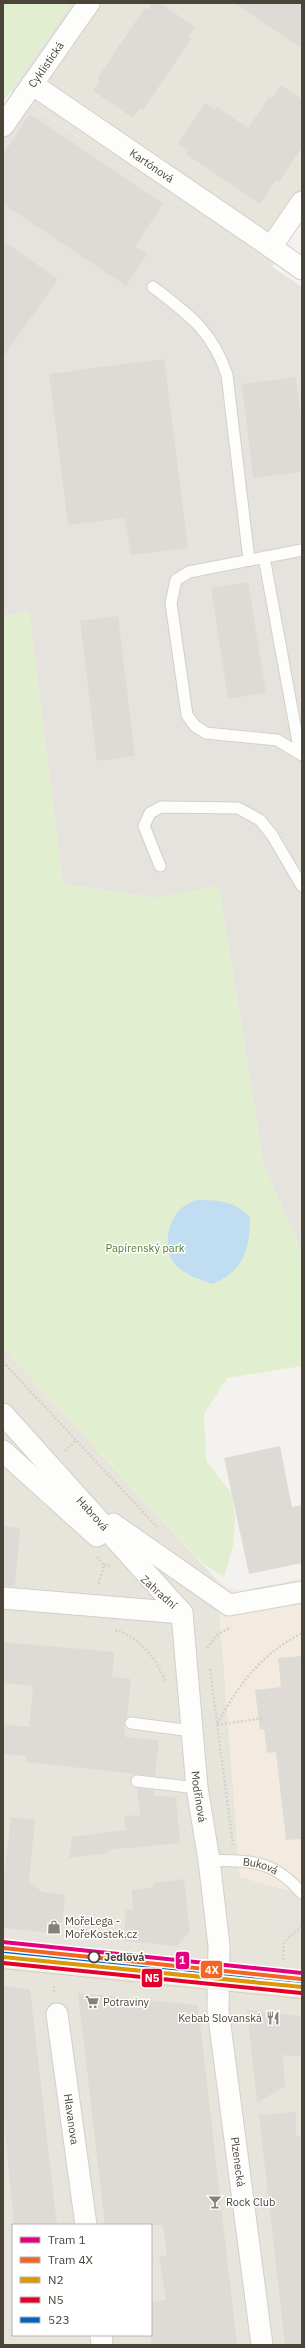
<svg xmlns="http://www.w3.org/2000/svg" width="305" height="2348" font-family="'IBM Plex Sans',sans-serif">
	<rect width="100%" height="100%" fill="#f4f2ee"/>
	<!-- residential -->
	<path fill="#e7e4dc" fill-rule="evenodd" d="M71,3H302V221L272,267L11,91Z
		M3,1348L217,1580L240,1877L288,1890L302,1879V2345H3ZM13,2225H151V2335H13Z"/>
	<!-- commercial -->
	<path fill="#f3ebdf" d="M302,1578V1879L288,1890L240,1877L217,1580L229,1588L244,1590Z"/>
	<!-- industrial -->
	<path fill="#e6e2de" d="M25,101L302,287V1253L264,1165L219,886L158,898L63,884L29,612L3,616V133Z"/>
	<!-- green -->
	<path fill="#e1eecf" d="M3,3H71L3,102Z
		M29,612L63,884L158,898L219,885L264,1165L302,1253V1366L227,1378L204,1414L206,1461L232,1494L235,1518L233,1546L224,1577L202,1563L3,1348V616Z"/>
	<!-- parking -->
	<path fill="#e6e3df" d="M297,1886L302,1893V1926L291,1936L269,1910Z
		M49,2010L78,2225H71L41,2011Z
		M72,2026L98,2225H89L65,2027Z"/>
	<!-- water -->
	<path fill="#c0ddf1" d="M196,1200C218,1200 235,1201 250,1217C249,1251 245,1269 213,1284C202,1280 188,1276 179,1268C161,1254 166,1220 183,1207C186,1204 192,1202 196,1200Z"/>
	<!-- building -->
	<path fill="#dedbd6" d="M152,3H160L195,27L188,37L191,39L143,110L140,108L133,118L93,91L100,81L97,79L122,41L145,8L148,10Z
		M235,3H302V48L262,22Z
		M281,85L302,99V147L279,182L276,180L260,204L186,154L188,151L178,144L205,103L215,110L217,107L248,128L269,97L272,99Z
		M30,114L163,204L135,246L147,254L126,286L3,204V155Z
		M3,241L58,279L3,357Z
		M164,359L188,548L131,555L125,518L68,525L49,374Z
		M296,377L302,427V472L253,478L242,384Z
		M248,582L266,693L228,699L211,588Z
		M118,616L135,756L97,761L80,621Z
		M280,1446L292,1507L302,1505V1563L249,1574L224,1458Z
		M3,1526L20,1528L15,1586H3Z
		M3,1642L114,1652L112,1677L131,1679L127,1718L124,1722L125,1737L159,1740L155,1776L25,1762L26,1756L3,1754V1724L29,1727L33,1686L3,1683Z
		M302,1656V1839L286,1840L276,1752L267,1753L264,1729L260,1730L255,1690L281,1687L278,1658Z
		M137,1788L154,1790L153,1796L176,1797L180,1843L107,1850L108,1853L69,1858L72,1837L126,1830L124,1816L140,1815Z
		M11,1817L35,1820L29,1881L42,1892L65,1895L61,1934L3,1928V1887Z
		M184,1879L190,1932L177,1946L123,1941L126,1910H133L132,1890L154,1887V1883Z
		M3,1986L30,1989L57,2225H14L3,2107Z
		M78,1993L198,2005L237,2345H151V2302L166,2300L159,2256H167L163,2225H105Z
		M247,2010L302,2016V2057L283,2055L285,2086L257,2103Z
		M296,2112V2136L302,2135V2345H285L259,2115Z"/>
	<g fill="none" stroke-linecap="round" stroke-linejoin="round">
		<!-- lane casing -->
		<g stroke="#d2d0cb" stroke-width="13">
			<g id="lane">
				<path d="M153,287C189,315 212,330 227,375L249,560"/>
				<path d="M302,550L189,572L176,580L171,603L187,715L195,726L206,733L277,740L302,755"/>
				<path d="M264,557L300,753"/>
				<path d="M160,866L144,826L150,813L161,807L238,808L260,820L272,835L302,886"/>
				<path d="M131,1723L192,1731"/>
				<path d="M137,1781L197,1788"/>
				<path id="s1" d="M209,1860C252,1862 271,1858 302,1893"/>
			</g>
		</g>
		<!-- street casing -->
		<g stroke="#d2d0cb" stroke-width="23">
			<g id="street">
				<path id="s2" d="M32,84L271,247L302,202"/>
				<path id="s3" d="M3,126L89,3"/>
				<path d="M271,247L302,269"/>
				<path id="s4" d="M3,1414L182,1613L197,1788L209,1860L219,1946L218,2010L262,2345"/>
				<path d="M3,1451L97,1536"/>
				<path d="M113,1524L229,1605L302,1592"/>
				<path d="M3,1598L182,1613L177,1608"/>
				<path id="s5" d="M57,2014L86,2225"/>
				<path d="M101,2335L102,2345"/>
			</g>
		</g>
		<!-- primary casing -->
		<g stroke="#d6cebb" stroke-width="24">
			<path id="primary" d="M3,1957L302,1987"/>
		</g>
		<!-- path -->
		<path stroke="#d3d2cc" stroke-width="2.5" stroke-dasharray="2 2" stroke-linecap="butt" d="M3,1362L157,1527
			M65,1451L76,1440
			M97,1557L104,1565L98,1586
			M104,1565L110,1566
			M115,1630C140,1637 157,1659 166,1683
			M207,1648L218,1634L231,1627
			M210,1669L233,1845
			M217,1724C240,1683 260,1655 302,1633
			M217,1725L264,1718
			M283,1960L284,1942L302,1926
			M54,1986V1993"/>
		<!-- lane -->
		<use href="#lane" stroke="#fdfdfc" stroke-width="11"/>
		<!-- street -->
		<use href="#street" stroke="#fdfdfc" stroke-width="21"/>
		<!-- primary -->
		<use href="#primary" stroke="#f2efe6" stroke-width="22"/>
		<!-- bus-1 casing -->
		<g stroke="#fff" stroke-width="7">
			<path id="bus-1" d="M3,1957L302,1987"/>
		</g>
		<!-- bus-2 casing -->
		<g stroke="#fff" stroke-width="7">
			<path id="bus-2" d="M3,1963L301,1993"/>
		</g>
		<!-- bus-3 casing -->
		<g stroke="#fff" stroke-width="7">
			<path id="bus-3" d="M4,1951L302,1981"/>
		</g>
		<!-- bus-1 -->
		<use href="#bus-1" stroke="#dd9709" stroke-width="4"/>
		<!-- bus-2 -->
		<use href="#bus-2" stroke="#e4002b" stroke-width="4"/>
		<!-- bus-3 -->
		<use href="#bus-3" stroke="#0065bd" stroke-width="4"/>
		<!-- tram-1 casing -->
		<g stroke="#fff" stroke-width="7">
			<path id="tram-1" d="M3,1942L302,1973"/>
		</g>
		<!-- tram-2 casing -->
		<g stroke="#fff" stroke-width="7">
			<path id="tram-2" d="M3,1948L301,1979"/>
		</g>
		<!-- tram-1 -->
		<use href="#tram-1" stroke="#e5007d" stroke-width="4"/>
		<!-- tram-2 -->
		<use href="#tram-2" stroke="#f26522" stroke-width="4"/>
	</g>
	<!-- icons -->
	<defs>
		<g id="shop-bare" transform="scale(1.08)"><path d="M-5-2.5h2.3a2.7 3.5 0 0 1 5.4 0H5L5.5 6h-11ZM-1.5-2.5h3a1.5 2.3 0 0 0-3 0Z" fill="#868178" stroke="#fff" stroke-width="2.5" paint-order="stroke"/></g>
		<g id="supermarket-bare" transform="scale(1.08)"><path d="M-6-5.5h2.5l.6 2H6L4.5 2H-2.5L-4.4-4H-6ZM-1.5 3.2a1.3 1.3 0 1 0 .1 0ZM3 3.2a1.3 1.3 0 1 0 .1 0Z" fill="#868178" stroke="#fff" stroke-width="2.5" paint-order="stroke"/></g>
		<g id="restaurant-bare" transform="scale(1.08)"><path d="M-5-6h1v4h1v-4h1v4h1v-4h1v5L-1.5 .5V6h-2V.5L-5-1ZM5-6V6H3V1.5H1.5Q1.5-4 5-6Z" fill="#868178" stroke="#fff" stroke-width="2.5" paint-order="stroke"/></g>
		<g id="bar-bare" transform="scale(1.08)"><path d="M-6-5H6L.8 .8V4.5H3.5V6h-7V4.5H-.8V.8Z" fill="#868178" stroke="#fff" stroke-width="2.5" paint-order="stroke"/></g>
	</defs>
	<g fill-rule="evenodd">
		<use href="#shop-bare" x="54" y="1927"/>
		<use href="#supermarket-bare" x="92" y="2002"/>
		<use href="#restaurant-bare" x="273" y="2018"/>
		<use href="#bar-bare" x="215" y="2202"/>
	</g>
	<!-- markers -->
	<circle fill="#fff" stroke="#4b4439" stroke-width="2" cx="94" cy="1957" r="5.5"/>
	<g text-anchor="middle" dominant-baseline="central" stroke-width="3" stroke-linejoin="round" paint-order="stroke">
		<!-- street labels -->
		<g font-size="11" fill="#4b4439" stroke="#fff">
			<text stroke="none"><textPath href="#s3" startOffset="75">Cyklistická</textPath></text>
			<text stroke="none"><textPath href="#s2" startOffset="145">Kartónová</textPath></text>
			<text stroke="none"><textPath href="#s4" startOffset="134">Habrová</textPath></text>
			<text transform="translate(159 1592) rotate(42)">Zahradní</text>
			<text stroke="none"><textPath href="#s4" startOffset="452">Modřínová</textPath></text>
			<text stroke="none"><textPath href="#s1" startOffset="52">Buková</textPath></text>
			<text stroke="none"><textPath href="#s5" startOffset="106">Hlavanova</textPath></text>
			<text stroke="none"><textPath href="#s4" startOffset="820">Plzenecká</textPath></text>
		</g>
		<!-- park labels -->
		<g font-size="11" fill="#4a7f2a" stroke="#fff">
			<text x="145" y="1248">Papírenský park</text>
		</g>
		<!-- poi labels -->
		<g font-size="11" fill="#4b4439" stroke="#fff" text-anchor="start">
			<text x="65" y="1921">MořeLega -<tspan x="65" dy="13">MořeKostek.cz</tspan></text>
			<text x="103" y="2002">Potraviny</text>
			<text x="262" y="2018" text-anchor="end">Kebab Slovanská</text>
			<text x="226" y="2202">Rock Club</text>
		</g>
		<!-- stop labels -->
		<g font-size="11" font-weight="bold" fill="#4b4439" stroke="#fff" text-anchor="start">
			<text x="104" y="1957">Jedlová</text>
		</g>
	</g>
	<g stroke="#fff" stroke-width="1.5">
		<rect x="175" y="1951" width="15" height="19" rx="4" fill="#e5007d"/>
		<rect x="200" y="1960" width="23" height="19" rx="4" fill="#f26522"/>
		<rect x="141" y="1968" width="22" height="20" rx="4" fill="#e4002b"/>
	</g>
	<g font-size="11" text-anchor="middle" font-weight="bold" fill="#fff">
		<text x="182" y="1964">1</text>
		<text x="212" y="1974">4X</text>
		<text x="152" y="1982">N5</text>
	</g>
	<!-- border -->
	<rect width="305" height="2348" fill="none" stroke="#4b4439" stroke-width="8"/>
	<!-- legend -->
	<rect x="12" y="2224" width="140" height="112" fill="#ffffff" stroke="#b7b4b0"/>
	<rect x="20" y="2237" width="20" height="6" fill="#e5007d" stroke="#b7b4b0"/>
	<text x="48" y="2244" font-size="12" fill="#4b4439">Tram 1</text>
	<rect x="20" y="2257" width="20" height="6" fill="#f26522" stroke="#b7b4b0"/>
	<text x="48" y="2264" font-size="12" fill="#4b4439">Tram 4X</text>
	<rect x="20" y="2277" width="20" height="6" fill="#dd9709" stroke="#b7b4b0"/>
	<text x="48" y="2284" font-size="12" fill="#4b4439">N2</text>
	<rect x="20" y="2297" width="20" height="6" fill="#e4002b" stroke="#b7b4b0"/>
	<text x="48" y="2304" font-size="12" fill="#4b4439">N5</text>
	<rect x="20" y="2317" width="20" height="6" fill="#0065bd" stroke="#b7b4b0"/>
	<text x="48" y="2324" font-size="12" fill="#4b4439">523</text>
</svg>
